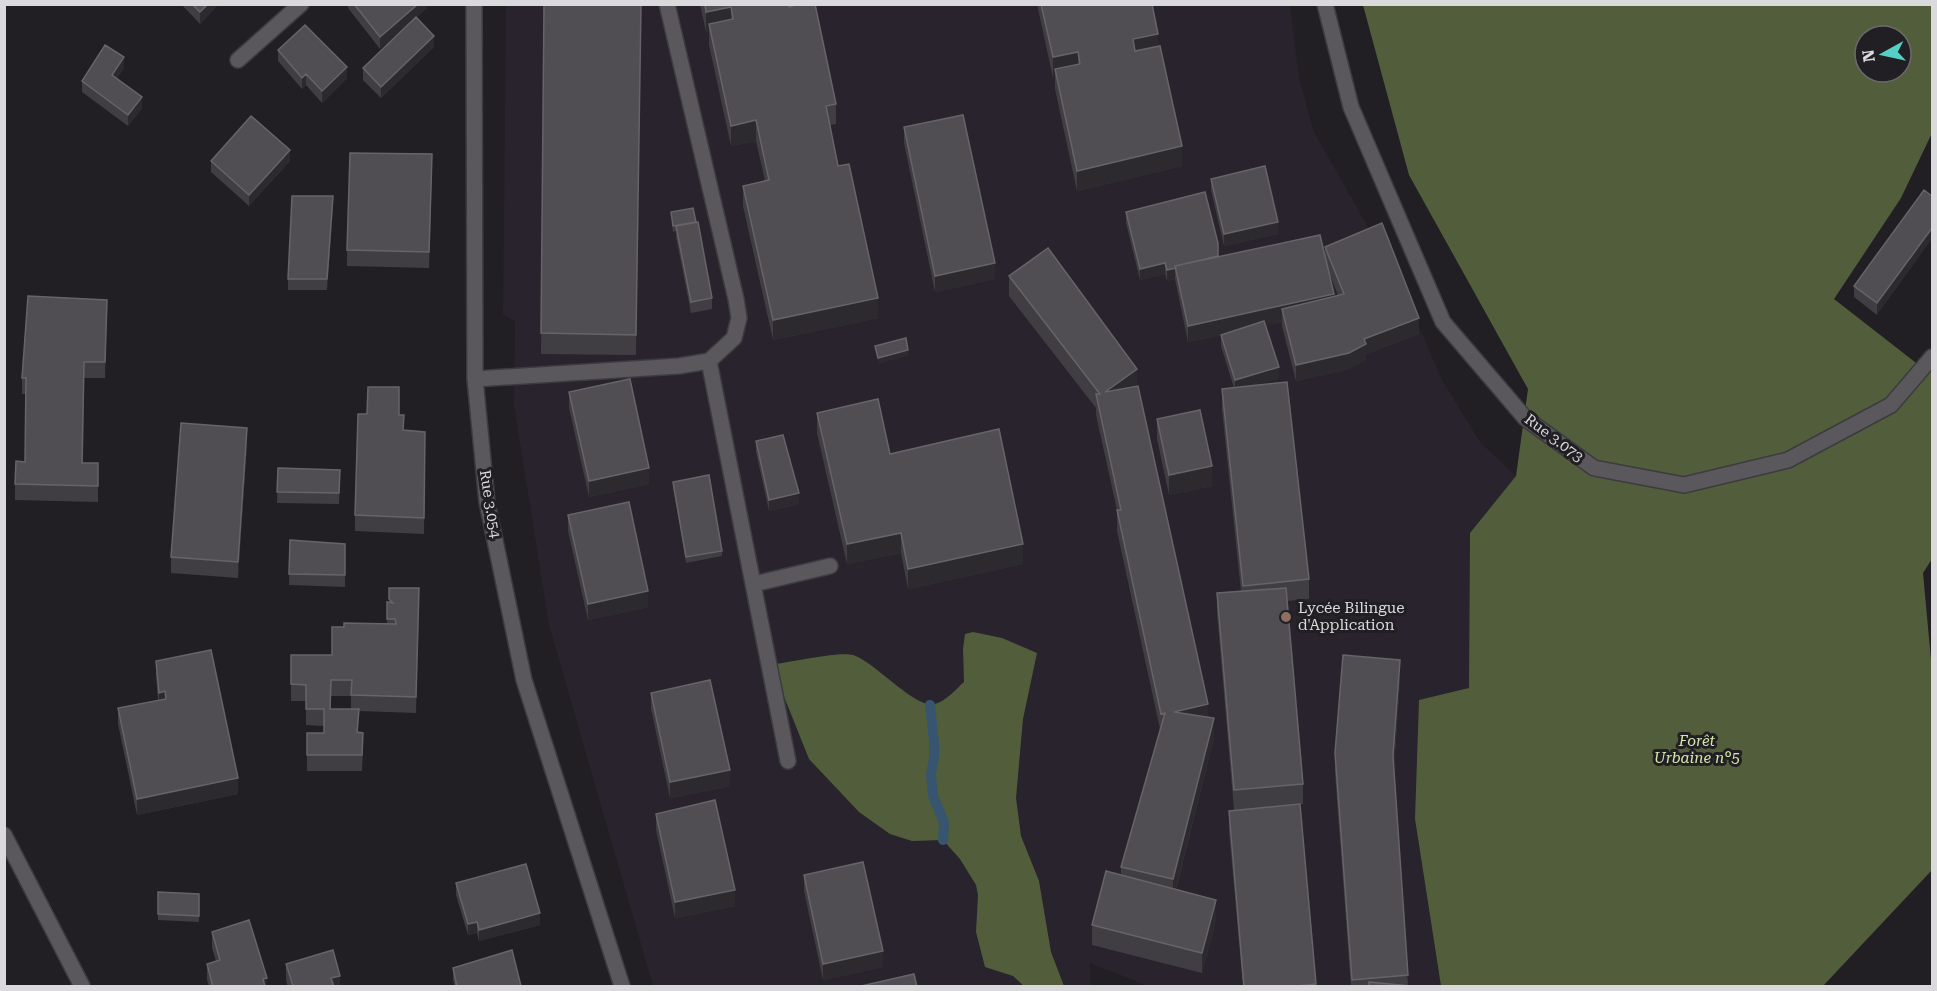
<svg xmlns="http://www.w3.org/2000/svg" width="1937" height="991" font-family="'Roboto Serif',serif">
	<rect width="100%" height="100%" fill="#211f23"/>
	<!-- built -->
	<path fill="#28232d" d="M506,5H1290L1299,77L1313,130L1373,236L1423,336L1442,380L1480,442L1516,476L1470,533L1469,688L1415,819L1441,986H1148L1090,963V986H653L549,625L514,405L515,322L503,314Z"/>
	<!-- forest -->
	<path fill="#525e3b" fill-rule="evenodd" d="M1363,5H1932V133L1901,198L1834,299L1929,373L1932,370V559L1923,573L1932,671V870L1823,986H1441L1415,819L1419,700L1469,688L1470,533L1516,476L1528,389L1409,175ZM1865,36H1901V72H1865Z
		M973,632L1002,638L1037,653L1023,719L1016,798L1021,836L1039,881L1051,952L1064,986H1024L1013,976L985,967L976,932L978,895L976,885L960,859L943,840L912,841L890,834L859,812L809,759L775,674V664C791,662 840,651 853,655C874,661 916,710 935,704C946,701 955,690 964,682L963,649L965,634Z"/>
	<g fill="none" stroke-linecap="round" stroke-linejoin="round">
		<!-- stream -->
		<path stroke="#38556f" stroke-width="10" d="M930,705L934,742V757L931,775L933,796L944,822L943,840"/>
		<!-- minor casing -->
		<g stroke="#3c3b3f" stroke-width="18">
			<path id="minor" d="M474,4L475,379L487,502L524,680L622,986
				M1325,4L1351,107L1443,322L1525,418L1594,468L1684,485L1788,460L1891,405L1932,357
				M238,60L301,4
				M709,361L788,761
				M475,379L679,366L709,361L734,338L739,318L736,299L667,4
				M754,584L830,566
				M4,835L82,986"/>
		</g>
		<!-- minor -->
		<use href="#minor" stroke="#5b585d" stroke-width="15"/>
	</g>
	<!-- wall -->
	<path fill="#403e43" fill-rule="evenodd" d="M181,4H219L200,24Z
		M348,4H427V8L380,49L348,8Z
		M544,4H641L636,355L541,354Z
		M700,4H815L836,104V124L830,125L838,166L878,318L773,340L743,206V186L765,181L756,141L731,146L709,45V32H706Z
		M1037,4H1152L1158,46L1182,166L1077,191L1055,89V77L1053,78Z
		M434,47L381,98L363,80V68Z
		M278,50L347,78L322,103L306,85L302,89L278,61Z
		M124,68L117,78L142,108L128,126L82,92V81Z
		M904,127L995,279L935,292L904,143Z
		M211,161H290L249,206L211,172Z
		M432,171L429,268L347,266V250Z
		M1211,179L1278,234L1224,246L1211,190Z
		M1924,190L1877,315L1854,297V286Z
		M333,207L327,290H288V279Z
		M671,212L696,222L712,298V309L691,313L676,237V231L673,232Z
		M1126,212L1218,256L1325,257V247L1419,334L1366,354V360L1349,369L1296,381L1282,326V322L1266,325L1279,378L1255,385L1309,579V599L1287,601L1303,784V804H1300L1316,987H1243L1229,831V811L1285,806L1234,810L1217,613V593L1241,591L1222,410V389L1234,388L1221,346V335L1188,342L1175,279L1167,281L1165,274L1140,280L1126,223ZM1328,270L1338,295L1334,297Z
		M1009,276L1137,386L1208,717L1214,738L1176,889L1216,920L1202,973L1092,945V925L1121,875V867L1160,729L1117,531V510L1096,415V408L1009,296Z
		M107,300L105,378H84L83,463L98,479V502L15,500V484L25,462L26,394H22V378Z
		M569,392L649,484L589,497L569,408Z
		M817,413L890,454L1023,564L908,589L901,553L847,564L817,433Z
		M399,415L404,430L425,432L424,534L355,531V515Z
		M1157,419L1212,486L1169,495L1157,439Z
		M756,441L799,504L769,511L756,452Z
		M247,444L238,578L171,573V557Z
		M278,468L340,470L339,504L277,503Z
		M673,482L722,551V556L686,563L673,487Z
		M568,515L648,607L588,620L568,531Z
		M290,540L345,544V587L289,585Z
		M389,588H419L416,713L359,711L358,732L363,749L362,771H307V733H324V726L306,725V701H291V655H332L344,627L387,624V602H389ZM331,696H351V709H331Z
		M156,661L238,794L137,815L118,724V708L158,700L156,677Z
		M1400,680L1394,767L1408,985L1421,987H1351L1335,773V753Z
		M651,693L730,786L670,798L651,709Z
		M656,814L735,906L675,918L656,830Z
		M804,875L883,967L823,980L804,891Z
		M456,883L540,925L479,941L477,933L468,935L456,895Z
		M158,892L199,894V922L158,920Z
		M212,932L267,987H209L207,980V964L216,961L212,948Z
		M286,964L340,987H288L286,980Z
		M453,968L521,987H455L453,980Z"/>
	<!-- shaded-wall -->
	<path fill="#2c2a2f" d="M208,4H219L200,24V12Z
		M418,4H427V8L380,49V37Z
		M731,7V27L709,24V32H706V12Z
		M1158,34V54L1133,60V39Z
		M434,36V47L381,98V87Z
		M1078,52V72L1055,69V77L1053,78V57Z
		M124,57V68L112,86V75Z
		M347,67V78L322,103V91Z
		M306,74V85L302,89V78Z
		M142,97V108L128,126V115Z
		M756,120V141L731,146V126Z
		M1182,146V166L1077,191V171Z
		M290,150V161L249,206V195Z
		M333,196V207L327,290V279Z
		M1278,222V234L1224,246V234Z
		M1932,228V239L1877,315V303Z
		M995,263V279L935,292V276Z
		M1165,263V274L1140,280V269Z
		M1175,268V279L1167,281V270Z
		M1334,294V310L1282,309V322L1188,342V326Z
		M878,298V318L773,340V320Z
		M1419,318V334L1366,354V360L1349,369L1296,381V365Z
		M908,350V356L878,364V358Z
		M1279,367V378L1235,392V380Z
		M1137,369V389L1105,392Z
		M247,428V444L238,578V562Z
		M1212,466V486L1169,495V475Z
		M649,468V484L589,497V481Z
		M799,493V504L769,511V500Z
		M901,533V553L847,564V544Z
		M1023,544V564L908,589V569Z
		M648,591V607L588,620V604Z
		M1400,660V680L1393,776V756Z
		M165,691V707L159,709V693Z
		M1208,704V724L1174,712Z
		M1214,718V738L1173,899V879Z
		M730,770V786L670,798V782Z
		M238,778V794L137,815V799Z
		M735,890V906L675,918V902Z
		M1216,900V920L1202,973V953Z
		M540,913V925L479,941V930Z
		M477,922V933L468,935V924Z
		M883,951V967L823,980V964Z
		M340,976V987H331V978Z
		M267,978V987H263V979Z"/>
	<!-- building -->
	<path fill="#504e53" stroke="#666468" stroke-width="1.5" d="M192,4H208L200,12Z
		M354,4H418L380,37Z
		M544,4H641L636,335L541,333Z
		M705,4H789V7L799,4H815L836,104L826,106L838,166L849,164L878,298L773,320L743,186L769,180L756,120L731,126L709,24L733,19L731,7L706,12Z
		M1041,4H1152L1158,34L1133,39L1135,51L1160,46L1182,146L1077,171L1055,69L1080,64L1078,52L1053,57Z
		M416,17L434,36L381,87L363,68Z
		M305,25L347,67L322,91L306,74L302,78L278,50Z
		M105,45L124,57L112,75L142,97L128,115L82,81Z
		M963,115L995,263L935,276L904,127Z
		M251,116L290,150L249,195L211,161Z
		M350,153L432,154L429,252L347,250Z
		M1265,166L1278,222L1224,234L1211,179Z
		M1924,190L1932,196V228L1877,303L1854,286Z
		M1205,192L1218,243V256L1175,266L1176,268L1167,270L1165,263L1140,269L1126,212Z
		M292,196H333L327,279H288Z
		M693,208L696,222L673,226L671,212Z
		M698,222L712,298L691,302L676,226Z
		M1382,223L1419,318L1364,339L1366,344L1349,353L1296,365L1282,309L1344,294L1325,247Z
		M1320,235L1334,294L1188,326L1175,266Z
		M1048,248L1137,369L1105,392L1138,386L1208,704L1174,712L1214,718L1173,879L1121,867L1165,713L1161,714L1117,510H1121L1096,394H1100L1009,276Z
		M28,296L107,300L105,362H84L82,463H98V486L15,484L16,461L25,462L26,378H22Z
		M1264,321L1279,367L1235,380L1221,335Z
		M906,338L908,350L878,358L875,346Z
		M630,379L649,468L589,481L569,392Z
		M1287,382L1309,579L1243,586L1222,389Z
		M368,387H399V415H404L403,430L425,432L424,518L355,515L358,414H367Z
		M878,399L890,454L999,429L1023,544L908,569L901,533L847,544L817,413Z
		M1200,410L1212,466L1169,475L1157,419Z
		M181,423L247,428L238,562L171,557Z
		M783,435L799,493L769,500L756,441Z
		M278,468L340,470L339,493L277,492Z
		M709,475L722,551L686,557L673,482Z
		M629,502L648,591L588,604L568,515Z
		M290,540L345,544V575L289,574Z
		M389,588H419L416,697L351,695L352,680H331L330,709H359L357,732L363,733L362,755H307V733H324V709H306V685L291,684V655H332V627H344V623L396,624L395,619H387V602L393,603L389,599Z
		M1286,588L1303,784L1234,790L1217,593Z
		M211,650L238,778L137,799L118,708L166,699L165,691L159,693L156,661Z
		M1343,655L1400,660L1393,756L1408,975L1352,980L1335,753Z
		M710,680L730,770L670,782L651,693Z
		M715,800L735,890L675,902L656,814Z
		M1300,804L1316,984L1288,987H1244L1229,811Z
		M863,862L883,951L823,964L804,875Z
		M526,864L540,913L479,930L477,922L468,924L456,883Z
		M1106,871L1216,900L1202,953L1092,925Z
		M158,892L199,894V916L158,914Z
		M249,920L267,978L263,979L265,987H213L207,964L220,960L212,932Z
		M333,950L340,976L331,978L334,987H289L293,986L286,964Z
		M512,950L521,986L457,987L453,968Z
		M914,974L917,987H857Z
		M1369,982L1421,987H1369Z"/>
	<!-- markers -->
	<circle fill="#8d6e63" stroke="#211f23" stroke-width="2" cx="1286" cy="617" r="6"/>
	<g text-anchor="middle" dominant-baseline="central" stroke-width="6" stroke-linejoin="round" paint-order="stroke">
		<!-- street labels -->
		<g font-size="15" fill="#dad9dc" stroke="#211f23">
			<text transform="translate(1554 438) rotate(37)">Rue 3.073</text>
			<text transform="translate(490 504) rotate(81)">Rue 3.054</text>
		</g>
		<!-- poi labels -->
		<g font-size="15" fill="#dad9dc" stroke="#211f23" text-anchor="start">
			<text x="1298" y="608">Lycée Bilingue<tspan x="1298" dy="17">d'Application</tspan></text>
		</g>
		<!-- park labels -->
		<g font-size="15" font-style="italic" fill="#d4eaac" stroke="#211f23">
			<text x="1697" y="741">Forêt<tspan x="1697" dy="17">Urbaine n°5</tspan></text>
		</g>
	</g>
	<!-- border -->
	<rect width="1937" height="991" fill="none" stroke="#dad9dc" stroke-width="12"/>
	<!-- north arrow -->
	<g transform="translate(1883 54) rotate(262)"><circle r="28" fill="#211f23" stroke="#6b696d" stroke-width="1.5"/>
	<path d="M0-4.5L10 22L0 15L-10 22Z" fill="#55cec5"/>
	<text y="-9" font-size="16" font-weight="bold" text-anchor="middle" fill="#dad9dc">N</text>
	</g>
</svg>
